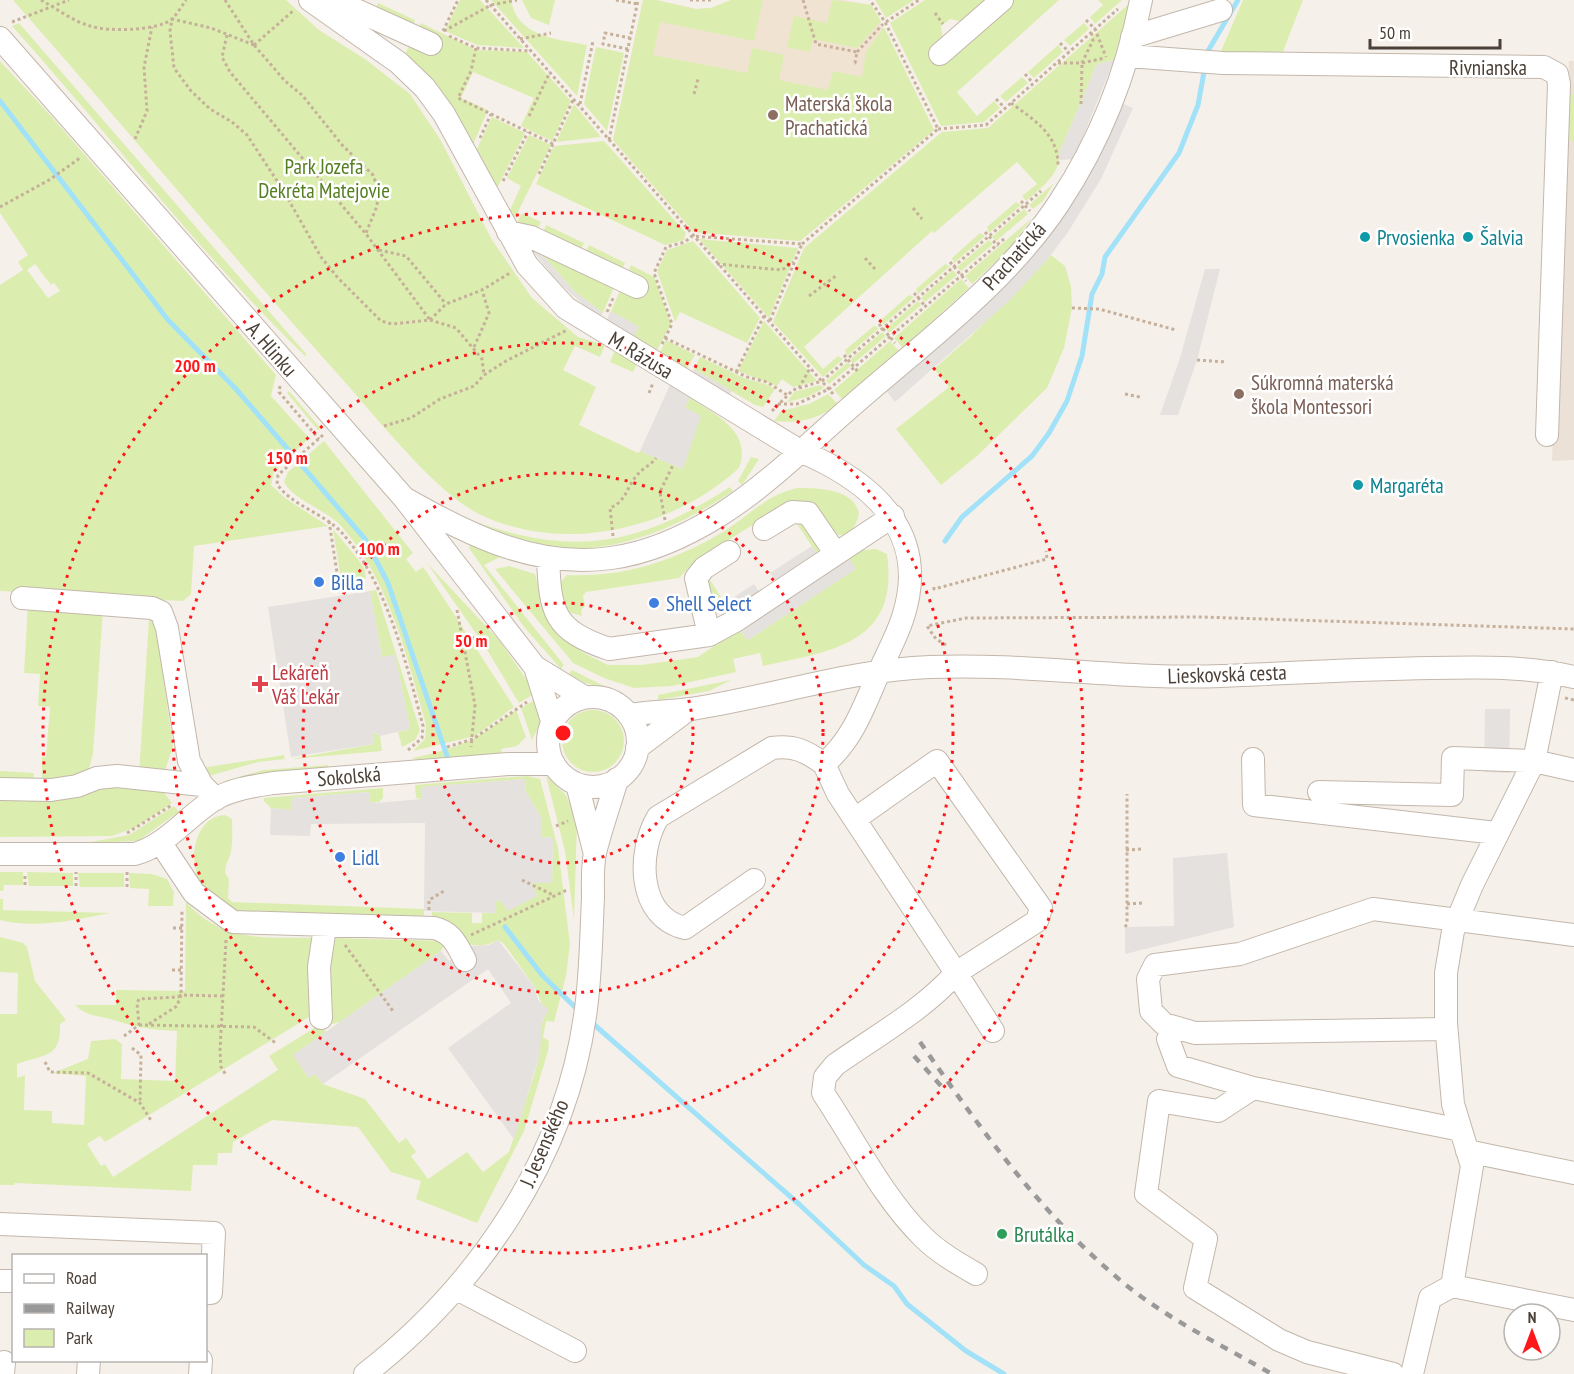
<svg xmlns="http://www.w3.org/2000/svg" width="1574" height="1374" font-family="'PT Sans Narrow',sans-serif">
	<rect width="100%" height="100%" fill="#f6f0ea"/>
	<!-- residential -->
	<path fill="#ebe1d7" d="M1569,61H1574V460L1552,461Z"/>
	<!-- education -->
	<path fill="#f1e3d2" d="M643,0H656L696,9L711,8L731,0H844L871,5L934,130L800,241L694,232L613,140Z"/>
	<!-- green -->
	<path fill="#dceeaf" fill-rule="evenodd" d="M13,0H286L319,30L365,59L410,94L440,139L492,240L532,298L578,337L605,345L600,357L575,346L563,370L596,387L579,425L638,453L640,451L683,469L685,407L690,398C715,414 753,432 739,468C671,530 563,555 479,514C436,493 377,418 343,380C231,255 124,126 13,0Z
		M460,0H480L524,48L477,45L445,31Z
		M491,0H511C517,37 557,39 587,45L577,96Z
		M522,0H555L549,25L531,18Z
		M643,0H656L696,9L711,8L731,0H763L754,41L660,22L653,55L747,73L752,48L784,55L779,80L828,90L833,71L862,77L866,52L884,27L934,130L800,241L694,232L613,140Z
		M832,0L871,5L881,21L857,48L813,39L810,52L787,47L794,16L827,23Z
		M875,0H914L886,18Z
		M925,0H993L963,22L950,19L941,26L943,41L1010,0H1059L957,92L977,116L994,101L1000,108L984,122L941,126L890,23Z
		M1098,0H1122L1095,24L1090,17L1103,5Z
		M1243,0H1303L1280,59L1218,58Z
		M378,3L415,20L412,28L375,11Z
		M1130,3L1114,60L1097,64L1060,151C1061,174 1042,187 1026,201L1022,196L1037,184L1017,162L934,233L932,231L804,347L823,369L838,356L843,359L823,377L773,322L804,248L942,132L988,128Z
		M19,23L307,355L305,356C200,254 110,135 12,26Z
		M421,23L476,50L527,52L571,101L552,141L521,126L534,98L473,72L461,98L488,110L469,154L403,58Z
		M1084,23L1089,29L1070,46L1064,40Z
		M1058,45L1063,52L1034,78L1028,72Z
		M596,47L624,53L607,131L584,104Z
		M0,61L52,117L276,375L271,396L309,438L274,472L271,485L285,498L328,526L194,546L191,594L183,601L0,591V285L23,270L18,262L28,255L0,213ZM35,264L51,285L54,283L60,291L48,298L27,270Z
		M1022,77L1028,83L1006,102L1000,96Z
		M1567,94H1574V141H1565Z
		M574,104L601,137L556,142Z
		M492,117L525,133L493,196L472,159Z
		M529,135L551,145L513,222L508,214L521,186L507,178Z
		M604,141L686,233L684,240L665,245L536,184L554,146Z
		M1054,183L1043,201L1033,209L1029,205Z
		M1016,202L1021,205L989,233L987,227Z
		M1024,209L1028,214L996,241L992,237Z
		M522,213L541,222L535,235L516,225Z
		M1032,218L1006,252L972,284L965,276Z
		M546,225L584,243L579,255L541,238Z
		M980,233L985,236L954,263L952,258Z
		M699,239L798,248L769,318Z
		M989,240L993,244L961,271L957,267Z
		M693,241L760,318L747,343L680,312L675,322L657,271L667,250Z
		M533,244L616,282L603,313L574,291Z
		M589,245L625,263L620,275L583,257Z
		M1051,255L1065,266L1071,286L1072,308L1064,348L1047,388L977,456L941,485L896,429L949,387L934,369L971,336Z
		M945,264L950,266L918,294L916,289Z
		M631,265L654,277L671,324L656,352L633,338L638,327L611,311Z
		M953,270L957,275L925,302L921,298Z
		M961,279L969,288L903,348L894,338Z
		M909,295L914,297L883,325L881,320Z
		M918,301L921,305L889,333L886,329Z
		M764,321L817,381L793,387L782,379L777,386L738,371Z
		M874,326L879,328L847,356L845,350Z
		M882,332L886,336L853,364L850,360Z
		M666,340L695,355L686,370L659,354Z
		M890,341L899,351L843,400L834,390Z
		M615,350L637,364L633,372L610,362Z
		M700,357L746,379L766,384L775,389L763,407L755,405L694,369Z
		M848,362L851,366L829,384L826,381Z
		M820,385L824,388L807,397L787,402L794,392Z
		M289,391L321,429L318,430L287,393Z
		M828,394L838,404C819,419 798,424 774,421L781,411L809,404Z
		M324,441L413,553L406,559L416,572L423,567L426,571L514,707L475,736L413,751L425,739L426,725C407,656 390,583 342,527C327,510 293,500 284,482L288,472Z
		M751,457L759,459L742,485L738,481Z
		M730,487L733,491C652,546 552,576 463,517C568,558 636,548 730,487Z
		M797,488C816,488 855,488 859,514C857,525 850,536 838,535L816,512L759,521L696,560L679,578L586,592L583,596L585,606L581,610L582,616L564,611L559,584L567,575C623,578 678,560 726,530C752,513 765,496 797,488Z
		M800,520L821,551L817,554L795,521Z
		M333,529L357,558L364,568L366,577L363,582L342,586Z
		M471,544L502,556L484,565L564,665L561,669L524,627L469,548Z
		M876,549L887,554C900,644 831,651 763,666L760,653L733,659L736,672L672,686L634,688L604,678L573,663L495,569L509,566L535,574L547,619L582,652L608,665H641L698,657L739,629L748,640L855,569L848,557L863,550Z
		M427,563L499,640L536,693L519,703L484,645Z
		M708,577L730,611H716L709,603Z
		M376,590L420,730L415,740L402,747L398,732L410,729L395,655L382,657L370,591Z
		M28,604L103,610L93,754L87,775L42,780V757H46L50,707L38,706L40,674L24,673Z
		M149,618L156,626L173,746L163,777L139,775Z
		M572,670L610,689L585,683L569,674Z
		M731,680L709,691L658,700V695Z
		M538,698L541,721L532,740L521,708Z
		M516,710L526,737L517,746L501,749L502,754L419,760L412,758C460,748 477,740 516,710Z
		M562 741a31 31 0 1 1 62 0a31 31 0 1 1-62 0Z
		M372,731L380,736L382,751L291,759L374,744Z
		M284,755L285,759L258,762L209,776L201,768Z
		M328,765V769L221,782L264,770Z
		M0,771L34,773L33,779L0,784Z
		M527,776L540,779L558,848L570,944L566,976L554,1022L546,1021L543,1037L549,1041L548,1051L524,1131L477,1223L416,1199L421,1181L391,1172L358,1127L272,1120L233,1142L232,1153H218L217,1165H193L191,1191L15,1183L14,1185H0V1014H17L18,973L0,972V937L23,943L27,947L35,981L66,1020L60,1024C61,1058 46,1054 17,1064V1078L25,1075L24,1110L52,1111V1123L84,1125L86,1076L53,1073L88,1059L91,1041L115,1039L122,1044L121,1079L175,1081L177,1031C153,1030 139,1028 117,1021C100,1015 88,1018 75,1005H116V990L185,991L186,902C223,943 264,937 315,938L314,1014L105,1142L100,1136L87,1144L101,1166L105,1164L113,1177L278,1070L269,1056L316,1027L323,1028L326,1032L293,1055L309,1078L315,1074L323,1084L365,1099L399,1143L406,1138L416,1152L411,1156L428,1179L467,1152L483,1172L509,1152L534,1075L540,1053L539,1030L546,1013L534,986L504,944L498,940C471,955 455,936 432,921V912L472,913V923H482V913H496V902L501,900L537,896L532,883H552L553,838L541,837V817L526,792L525,779L422,787V799L416,798L415,785Z
		M546,776L566,795L577,822L574,920L565,851Z
		M108,781L158,785L172,803L134,828L112,836L0,837V795Z
		M383,788V798L379,802L370,803L368,792L291,798V810L271,808L264,801V798Z
		M174,806L181,814L176,817L174,815L138,841L85,843L129,835Z
		M225,815L232,819C232,829 233,841 231,851C230,861 220,869 229,879L228,898L232,902L424,909V921L241,914L211,897L192,875L197,873C189,852 198,816 225,815Z
		M0,872H23V885H4L3,891H0Z
		M27,872L73,873V886H29Z
		M78,873H124V887H80Z
		M129,873L152,874L167,879L174,892L173,906H148L149,889L130,888Z
		M0,899H3V910L110,913C75,920 35,929 0,920Z
		M332,938L446,941L441,951L340,1022L332,1024L325,1004Z"/>
	<!-- parking -->
	<path fill="#e4e1de" d="M1114,60L1074,159L1060,160V151L1097,64Z
		M1117,101L1133,108L1101,179L1068,232L1047,260L1010,300L895,402L885,389L979,308Z
		M533,244L574,291L603,313L600,318L571,294L554,277L529,246Z
		M1205,269H1220L1197,360L1178,415H1160L1180,358Z
		M611,311L639,327L633,338L606,321Z
		M694,369L732,391L726,400L689,378Z
		M670,385L690,398L685,407L701,416L683,469L640,451Z
		M812,546L817,554L776,581L770,573Z
		M848,557L856,569L748,640L739,629Z
		M754,584L759,592L730,611L725,603Z
		M370,591L382,657L395,655L410,729L380,736L373,731L374,744L291,757L268,607Z
		M1485,709H1510L1509,773L1484,772Z
		M525,779L526,792L541,817V837L553,838L552,883H532L537,896L508,911L500,900L496,902V913L424,911L425,823L311,824L310,836L270,835L271,808L291,810V798L369,792L370,802L376,803L422,799L421,787Z
		M1227,853L1234,927L1125,954V927L1174,926L1173,858Z
		M498,940L534,986L538,1000L549,1010L542,1021L540,1053L514,1139L448,1048L511,1003L488,969L323,1084L315,1074L309,1078L293,1055L441,951L449,961L471,946L489,945Z"/>
	<g fill="none" stroke-linecap="round" stroke-linejoin="round">
		<!-- stream -->
		<path stroke="#a1e2f8" stroke-width="5" d="M1208,51L1238,0
			M0,101L168,320L236,389L365,539L388,583L447,756
			M945,541L962,517L1032,456L1049,433L1067,401L1082,356L1092,294L1102,274L1105,257L1179,153L1198,105L1204,72
			M505,927L542,975L579,1011
			M590,1021L800,1205L864,1265L894,1286L907,1304L966,1351L1004,1374"/>
		<!-- minor casing -->
		<g stroke="#c3b7ab" stroke-width="24">
			<path id="minor" d="M310,0L399,63L425,88L444,114L527,265L566,308L800,451C871,481 931,531 903,617C897,636 887,654 879,672C864,706 853,740 824,764C806,751 794,745 772,748L658,817C637,852 637,917 685,928L754,880
				M334,0L431,44
				M1132,37L1221,10
				M0,38L404,498L535,667L552,721
				M940,54L1002,0
				M1128,56L1223,63L1544,67L1557,74L1559,84L1547,435
				M508,232L531,237L637,287
				M404,498C467,534 536,569 611,558C649,553 688,535 720,515C769,484 811,441 854,404C926,341 1006,283 1059,203C1100,141 1127,73 1141,0
				M764,529L792,512L808,513L836,554
				M548,557C550,612 553,630 609,649L709,635L735,621L893,516
				M22,598L152,608L161,612L167,628L189,761L202,785L216,799
				M709,635L696,578L704,568L729,552
				M535,667L584,697
				M1552,672L1534,761L1574,770
				M548 742a45 45 0 1 1 90 0a45 45 0 1 1-90 0Z
				M629,715C650,711 670,712 691,709C771,697 848,670 930,667C1028,663 1124,680 1221,676C1291,673 1361,669 1431,668C1479,667 1527,666 1574,677
				M637,748L689,709
				M1253,759L1254,805L1496,833
				M824,764L838,794L956,973C923,1010 876,1036 835,1065L825,1077L823,1093C854,1139 883,1198 923,1237C938,1252 957,1263 976,1274
				M577,784L595,854
				M0,789L51,790L77,786L97,778L117,776L202,785
				M1319,792L1452,795L1453,758L1534,761L1472,885L1453,931L1446,973V1023L1453,1104L1472,1166L1452,1286L1574,1310
				M855,819L937,761L1041,908L1037,921L956,973L993,1031
				M160,842L194,893L233,922L434,928C452,932 457,945 465,960
				M0,854H135C167,845 187,816 215,799C232,789 254,786 273,783L508,764H554
				M321,1018L319,967L325,927
				M1446,1029L1195,1033L1164,1024L1151,1011L1148,979L1155,965L1240,954L1373,909L1574,935
				M1168,1039L1178,1066L1253,1088
				M1467,1151L1574,1173
				M0,1224L214,1233L211,1293H206
				M0,1281H14
				M457,1289L575,1351
				M3,1374L4,1362
				M88,1374L89,1360
				M200,1374L201,1360
				M365,1374C477,1287 565,1159 585,1016C591,977 591,937 593,898C593,884 592,867 595,853C601,828 610,804 617,779
				M1393,1374L1307,1352L1279,1340L1195,1288L1206,1239L1146,1194L1159,1101L1218,1111L1253,1088L1461,1130
				M1412,1374L1430,1298L1452,1286"/>
		</g>
		<!-- path -->
		<path stroke="#c6b09a" stroke-width="3" stroke-dasharray="3 3" stroke-linecap="butt" d="M41,0C57,9 73,21 90,26C107,32 158,31 172,19C177,14 182,6 186,0
			M225,0L254,45L285,81L302,95L343,146L373,175L378,189L377,206L366,233
			M486,0L834,395
			M616,0L638,4
			M690,0H712
			M803,0L816,44L857,52L855,63H852
			M935,13L943,24
			M1086,20L1095,29L1106,57
			M12,22L69,0
			M886,22L919,0
			M443,31L458,0
			M444,31L491,5L517,0
			M227,35L222,57L230,72L366,234L430,320
			M449,36L476,48L530,51
			M520,39L551,33
			M1060,43L1069,52
			M254,45L211,28L172,19L170,31L174,68L191,91L210,109L232,122L247,135L283,190L321,257L338,278L381,321L392,324L430,320L456,328L482,359L484,375
			M254,45L293,11
			M476,48L471,71L458,98L553,144
			M628,49L603,44L605,33L630,38
			M857,52L883,24
			M1058,63H1082L1105,58
			M1082,63L1093,40L1091,32
			M1025,74L1033,83
			M694,94L698,79
			M996,99L1005,108
			M1011,103C1034,120 1058,134 1058,165
			M580,104L593,41
			M1081,104L1082,63
			M529,116L550,72
			M938,129L986,125L1118,9
			M480,138L491,114
			M135,139L147,111L144,67L152,27
			M609,140L638,0
			M539,174L574,98
			M503,181L528,132
			M1021,201L1030,211
			M0,207L49,180L80,158
			M913,208L922,219
			M985,232L998,246
			M802,244L938,129L885,22L870,0
			M379,250L406,256L446,304
			M865,258L875,269
			M950,262L966,281
			M717,264L782,270L794,262
			M914,293L925,306
			M809,296L837,275
			M1072,308L1099,309L1176,330
			M607,312L614,296
			M430,320L446,304L482,290L510,273
			M879,324L895,343
			M665,338L747,377L767,382L787,395
			M662,344L672,324L654,273L666,247L685,242L692,236L802,244L769,323
			M474,347L489,313L482,290
			M844,355L859,373
			M1197,360L1226,362
			M736,372L764,316
			M280,386L279,392L319,439
			M799,388L810,368
			M649,393L653,383
			M1125,394L1140,397
			M778,404H797L829,389L1005,238
			M772,411L793,390L822,381L1041,191
			M384,426L411,418L440,399L474,386L484,375L506,361L567,330
			M323,435L278,475L277,484C292,506 324,513 342,533C387,583 406,662 423,726L422,738L407,751
			M665,520L660,492L673,465
			M329,521L340,592
			M613,536L610,508C627,501 626,487 638,474C643,468 651,465 656,458
			M934,587V589L1047,559L1046,551
			M457,610L475,705L471,747
			M946,645L936,639L927,626L966,618L1201,617L1574,629
			M1565,698L1574,700
			M447,747L473,739L527,702
			M556,826L568,821
			M127,833L172,805
			M1126,850L1143,849
			M127,872V888
			M522,880L555,896
			M25,885V874
			M76,886V872
			M1127,904L1142,903
			M429,910V900L444,891
			M1125,927L1127,924V794
			M173,928H182
			M471,935L567,890
			M226,940L220,1050L221,1067L226,1075
			M345,945L393,1011
			M172,970H182
			M149,1024L177,1006L181,995L223,996
			M139,1025L254,1027L277,1044
			M124,1036L139,1025L137,1003L139,999L178,997L181,995L182,909
			M132,1048L141,1055L140,1103
			M45,1062L50,1072L88,1073L140,1103L152,1122"/>
		<!-- minor -->
		<use href="#minor" stroke="#fff" stroke-width="22"/>
		<!-- rail -->
		<path stroke="#999" stroke-width="4.5" stroke-dasharray="8 8" stroke-linecap="butt" d="M920,1042C978,1125 1036,1208 1113,1274C1159,1315 1218,1343 1272,1374
			M914,1056L943,1088"/>
	</g>
	<!-- distance rings -->
	<g fill="none" stroke="#ff181a" stroke-width="3" stroke-dasharray="3 6">
		<circle cx="563" cy="733" r="130"/>
		<circle cx="563" cy="733" r="260"/>
		<circle cx="563" cy="733" r="390"/>
		<circle cx="563" cy="733" r="520"/>
	</g>
	<!-- markers -->
	<g fill="#8d6e63" stroke="#fff" stroke-width="2">
		<circle cx="773" cy="115" r="6"/>
		<circle cx="1239" cy="394" r="6"/>
	</g>
	<g fill="#0f9aa8" stroke="#fff" stroke-width="2">
		<circle cx="1365" cy="237" r="6"/>
		<circle cx="1468" cy="237" r="6"/>
		<circle cx="1358" cy="485" r="6"/>
	</g>
	<g fill="#3f7fe0" stroke="#fff" stroke-width="2">
		<circle cx="319" cy="582" r="6"/>
		<circle cx="654" cy="603" r="6"/>
		<circle cx="340" cy="857" r="6"/>
	</g>
	<path fill="#e0444e" stroke="#fff" stroke-width="2" d="M257 675h6v6h6v6h-6v6h-6v-6h-6v-6h6z"/>
	<circle fill="#2e9e5b" stroke="#fff" stroke-width="2" cx="1002" cy="1234" r="6"/>
	<g text-anchor="middle" dominant-baseline="central" stroke-width="5" stroke-linejoin="round" paint-order="stroke">
		<!-- street labels -->
		<g font-size="21" fill="#4b4037" stroke="#fff">
			<text x="1488" y="67">Rivnianska</text>
			<text transform="translate(1014 256) rotate(-48)">Prachatická</text>
			<text transform="translate(272 349) rotate(49)">A. Hlinku</text>
			<text transform="translate(641 355) rotate(31)">M. Rázusa</text>
			<text transform="translate(1227 674) rotate(-2)">Lieskovská cesta</text>
			<text transform="translate(349 776) rotate(-5)">Sokolská</text>
			<text transform="translate(544 1143) rotate(-67)">J. Jesenského</text>
		</g>
		<!-- education labels -->
		<g font-size="21" fill="#785e54" stroke="#fff" text-anchor="start">
			<text x="785" y="103">Materská škola<tspan x="785" dy="24">Prachatická</tspan></text>
			<text x="1251" y="382">Súkromná materská<tspan x="1251" dy="24">škola Montessori</tspan></text>
		</g>
		<!-- park labels -->
		<g font-size="21" fill="#547e21" stroke="#fff">
			<text x="324" y="166">Park Jozefa<tspan x="324" dy="24">Dekréta Matejovie</tspan></text>
		</g>
		<!-- culture labels -->
		<g font-size="21" fill="#0d838f" stroke="#fff" text-anchor="start">
			<text x="1377" y="237">Prvosienka</text>
			<text x="1480" y="237">Šalvia</text>
			<text x="1370" y="485">Margaréta</text>
		</g>
		<!-- shop labels -->
		<g font-size="21" fill="#366cbe" stroke="#fff" text-anchor="start">
			<text x="331" y="582">Billa</text>
			<text x="666" y="603">Shell Select</text>
			<text x="352" y="857">Lidl</text>
		</g>
		<!-- health labels -->
		<g font-size="21" fill="#be3a42" stroke="#fff" text-anchor="start">
			<text x="272" y="672">Lekáreň<tspan x="272" dy="24">Váš Lekár</tspan></text>
		</g>
		<!-- leisure labels -->
		<g font-size="21" fill="#27864d" stroke="#fff" text-anchor="start">
			<text x="1014" y="1234">Brutálka</text>
		</g>
	</g>
	<circle cx="563" cy="733" r="9" fill="#ff181a" stroke="#fff" stroke-width="3"/>
	<g font-size="18" text-anchor="middle" font-weight="bold" fill="#ff181a" stroke="#fff" stroke-width="5" stroke-linejoin="round" paint-order="stroke">
		<text x="195" y="372">200 m</text>
		<text x="287" y="464">150 m</text>
		<text x="379" y="555">100 m</text>
		<text x="471" y="647">50 m</text>
	</g>
	<!-- legend -->
	<rect x="12" y="1254" width="195" height="108" fill="#ffffff" stroke="#b7b3af" stroke-width="1.5"/>
	<rect x="24" y="1274" width="30" height="9" fill="#ffffff" stroke="#b7b3af" stroke-width="1.5"/>
	<text x="66" y="1284" font-size="18" fill="#4b4037">Road</text>
	<rect x="24" y="1304" width="30" height="9" fill="#999999" stroke="#b7b3af" stroke-width="1.5"/>
	<text x="66" y="1314" font-size="18" fill="#4b4037">Railway</text>
	<rect x="24" y="1329" width="30" height="18" fill="#dceeaf" stroke="#b7b3af" stroke-width="1.5"/>
	<text x="66" y="1344" font-size="18" fill="#4b4037">Park</text>
	<!-- north arrow -->
	<g transform="translate(1532 1332)"><circle r="28" fill="#ffffff" stroke="#b7b3af" stroke-width="1.5"/>
	<path d="M0-4.5L10 22L0 15L-10 22Z" fill="#ff181a"/>
	<text y="-9" font-size="16" font-weight="bold" text-anchor="middle" fill="#4b4037">N</text>
	</g>
	<!-- scale -->
	<path d="M1370 39v9h130v-9" fill="none" stroke="#4b4037" stroke-width="3"/>
	<text x="1379" y="39" font-size="18" fill="#4b4037" stroke="#ffffff" stroke-width="4.5" paint-order="stroke">50 m</text>
</svg>
